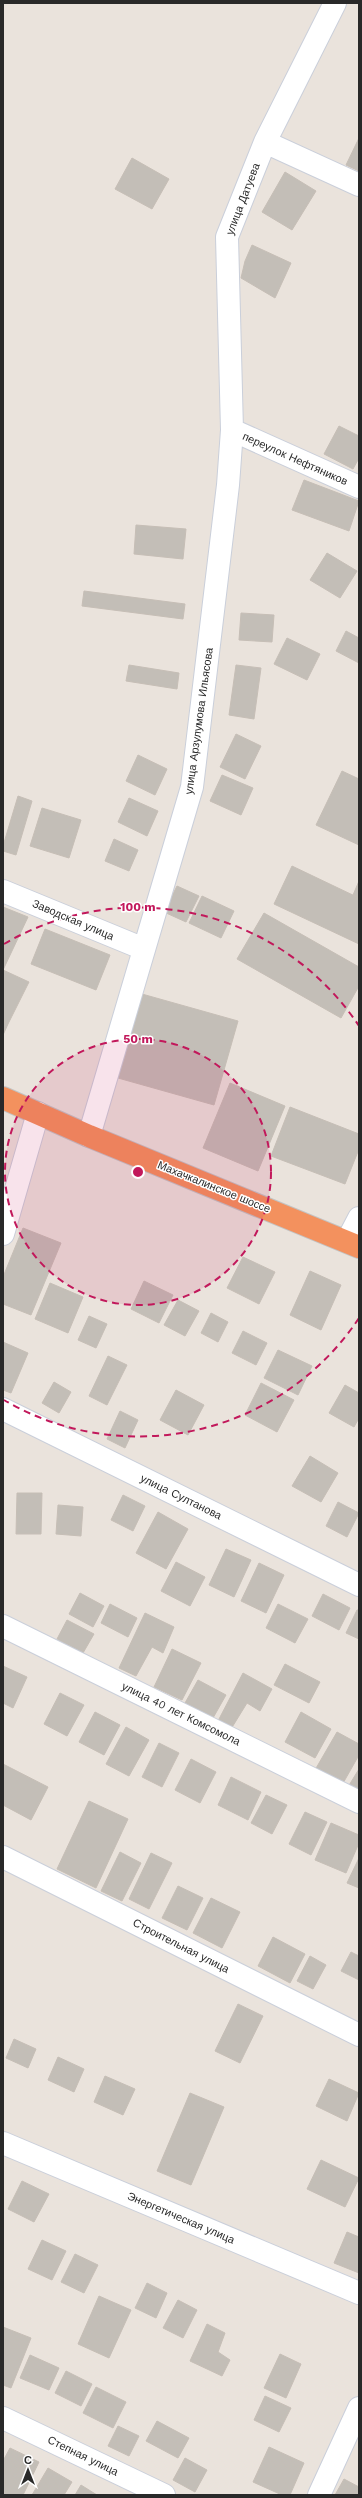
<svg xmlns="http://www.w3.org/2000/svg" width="362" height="2498" font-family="'Work Sans',sans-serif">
	<rect width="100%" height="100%" fill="#eae3dc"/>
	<!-- building -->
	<path fill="#c3beb7" stroke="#c6beb6" d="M359,138V171L346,165Z
		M132,158L169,179L152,209L115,189Z
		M285,172L316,191L292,230L262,212Z
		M252,245L291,263L275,298L241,278L245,261Z
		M339,426L359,436V458L353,469L324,454Z
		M304,480L359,501L349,531L292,510Z
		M136,525L186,529L183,559L134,554Z
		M327,553L357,571L340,598L310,580Z
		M84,591L185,604L183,619L82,606Z
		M241,613L274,615L272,642L239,640Z
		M346,631L359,638V663L336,651Z
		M287,638L320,654L307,680L274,664Z
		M129,665L179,673L177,689L126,681Z
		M236,665L261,668L254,719L229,715Z
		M236,734L261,746L245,779L220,767Z
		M138,755L167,769L155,795L126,781Z
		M342,771L359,779V845L316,825Z
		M222,775L253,788L241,815L210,801Z
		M18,796L32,801L16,855L3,851V846Z
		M129,798L158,811L147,836L118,822Z
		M42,808L81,820L69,858L30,846Z
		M114,839L138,850L129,871L105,861Z
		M292,866L359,898V944L274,904Z
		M359,881V898L353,895Z
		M177,886L199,896L186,922L164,912Z
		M202,896L234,911L221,938L189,923Z
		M3,907L28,917L3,970Z
		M264,913L359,967V986L341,1018L237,959Z
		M45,929L110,955L96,990L31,964Z
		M3,970L29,982L8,1024L3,1021Z
		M142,994L238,1021L214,1105L118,1078Z
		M3,1021L8,1024L3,1035Z
		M230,1083L285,1106L258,1171L203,1148Z
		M290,1107L359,1134V1149L345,1184L271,1156Z
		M23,1228L61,1243L31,1315L3,1304V1277Z
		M243,1257L275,1272L259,1304L227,1288Z
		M310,1271L341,1285L321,1330L290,1315Z
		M144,1281L173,1295L159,1323L131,1309Z
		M50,1283L83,1297L68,1333L35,1319Z
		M178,1300L199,1311L185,1336L164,1325Z
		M211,1313L228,1322L218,1342L201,1333Z
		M89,1316L107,1324L96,1348L78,1340Z
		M243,1331L267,1343L256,1365L232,1353Z
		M3,1342L28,1353L11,1393L3,1390Z
		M278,1350L312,1366L298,1395L264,1378Z
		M108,1356L127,1365L107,1405L89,1396Z
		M54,1382L71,1392L59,1413L42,1403Z
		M261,1383L294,1400L277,1432L245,1415Z
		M345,1385L359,1393V1418L354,1427L329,1413Z
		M176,1390L204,1405L188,1435L160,1420Z
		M120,1411L138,1420L125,1448L107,1439Z
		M310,1456L338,1473L321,1502L292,1486Z
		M17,1493H42L41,1534H16Z
		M123,1495L145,1506L133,1531L111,1520Z
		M338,1502L359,1513L347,1537L326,1526Z
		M58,1505L83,1507L81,1536L56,1534Z
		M158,1512L188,1529L166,1569L136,1553Z
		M226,1549L251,1560L234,1597L209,1585Z
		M176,1562L205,1577L190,1606L161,1591Z
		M259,1563L284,1575L266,1613L241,1601Z
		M80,1593L104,1606L93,1627L69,1614Z
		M323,1594L350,1608L339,1630L312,1616Z
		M110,1604L137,1618L128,1637L101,1623Z
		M278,1604L308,1619L295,1643L266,1628Z
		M357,1610H359V1639L346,1633Z
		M145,1613L174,1627L163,1653L152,1647L136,1676L119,1668Z
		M67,1620L94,1634L83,1653L57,1639Z
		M172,1649L201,1663L182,1700L154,1687Z
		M285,1664L320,1682L309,1703L274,1685Z
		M3,1666L27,1677L13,1708L3,1703Z
		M243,1673L272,1689L260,1711L247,1703L231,1729L218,1721Z
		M198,1680L226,1695L213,1718L185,1703Z
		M60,1693L84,1705L67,1736L44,1724Z
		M95,1712L120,1725L104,1755L79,1742Z
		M301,1712L331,1729L315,1758L285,1742Z
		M126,1727L149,1740L129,1776L106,1764Z
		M337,1732L359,1744V1755L342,1785L315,1770Z
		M159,1743L179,1753L162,1787L142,1777Z
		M191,1759L216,1772L200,1803L175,1790Z
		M3,1764L48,1787L31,1820L3,1805Z
		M359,1769V1793L348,1787Z
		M231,1777L261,1792L248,1820L218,1805Z
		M266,1795L287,1805L272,1834L251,1823Z
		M89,1801L128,1819L96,1888L57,1869Z
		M305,1812L327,1822L311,1855L289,1844Z
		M331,1823L359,1835V1843L346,1873L315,1860Z
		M120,1852L141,1863L122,1901L101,1891Z
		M151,1853L172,1863L149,1909L129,1899Z
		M359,1858V1888L347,1883Z
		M178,1886L203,1898L187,1930L162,1918Z
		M211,1898L240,1912L222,1948L193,1933Z
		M273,1937L305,1954L290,1983L258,1966Z
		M351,1952L359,1956V1980L341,1971Z
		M310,1956L326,1965L313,1989L297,1981Z
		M238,2004L263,2016L240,2063L215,2051Z
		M14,2039L36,2049L28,2068L6,2058Z
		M58,2057L84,2069L74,2092L48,2080Z
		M105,2076L135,2089L123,2115L94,2102Z
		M329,2079L359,2093L347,2121L316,2106Z
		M190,2093L224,2107L191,2185L157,2171Z
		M321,2160L359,2178L345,2207L307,2189Z
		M22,2181L49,2194L34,2222L8,2209Z
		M347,2232L359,2237V2273L334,2263Z
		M42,2240L66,2251L52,2280L28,2269Z
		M75,2254L98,2265L84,2293L61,2282Z
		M147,2283L167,2293L156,2318L135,2308Z
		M99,2296L131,2310L109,2358L78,2344Z
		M178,2300L197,2310L183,2338L163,2328Z
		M207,2324L225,2333L218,2352L230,2360L222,2376L190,2361Z
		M3,2327L31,2338L11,2388L3,2385Z
		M280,2354L301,2364L286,2398L264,2388Z
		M30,2355L59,2368L49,2390L20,2378Z
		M66,2371L92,2384L81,2406L55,2393Z
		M96,2387L126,2402L113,2428L83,2413Z
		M265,2396L291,2408L279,2432L254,2420Z
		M157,2421L189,2438L178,2458L146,2441Z
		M118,2426L139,2436L129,2456L108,2446Z
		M269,2447L304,2463L290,2495H282L253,2482Z
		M10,2448L39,2462L23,2495H3V2461Z
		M185,2458L207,2470L195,2492L173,2480Z
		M48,2468L72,2482L64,2495H32Z
		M344,2479L359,2487V2495H335Z
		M81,2485L97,2495H75Z"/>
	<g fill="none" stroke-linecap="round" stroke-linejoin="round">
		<!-- minor casing -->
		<g stroke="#cacfda" stroke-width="24">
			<path id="minor" d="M265,142L359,185
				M232,430L359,487
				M3,891L144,949
				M89,1136L192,787L228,485L232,430L227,237L265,142L335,3
				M3,1234L38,1113
				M347,1241L359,1218
				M3,1409L359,1585
				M3,1626L359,1802
				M3,1857L359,2035
				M3,2143L359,2293
				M3,2418L164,2495
				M319,2495L359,2408"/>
		</g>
		<!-- highway casing -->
		<g stroke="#c3c3c3" stroke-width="24">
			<path id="highway" d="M3,1098L89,1136L359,1247"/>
		</g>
		<!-- minor -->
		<use href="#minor" stroke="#fff" stroke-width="22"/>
		<!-- highway -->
		<use href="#highway" stroke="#f3915e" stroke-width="22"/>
	</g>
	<!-- distance rings -->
	<circle cx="138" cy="1172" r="133" fill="#c2185b" fill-opacity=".12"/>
	<g fill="none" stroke="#c2185b" stroke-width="2" stroke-dasharray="7 5">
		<circle cx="138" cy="1172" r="133"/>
		<path d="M359 1318A265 265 0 0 1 4 1400M4 944A265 265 0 0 1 359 1026"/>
	</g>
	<g text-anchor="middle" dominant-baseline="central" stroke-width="3" stroke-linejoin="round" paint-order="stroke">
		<!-- street labels -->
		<g font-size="11" fill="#292929" stroke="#fff">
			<text transform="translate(243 199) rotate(-69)">улица Датуева</text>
			<text transform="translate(295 459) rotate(24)">переулок Нефтяников</text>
			<text transform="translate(199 721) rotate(-82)">улица Арзулумова Ильясова</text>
			<text transform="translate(73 920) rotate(23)">Заводская улица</text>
			<text transform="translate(214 1187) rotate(22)">Махачкалинское шоссе</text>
			<text transform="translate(181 1497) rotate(26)">улица Султанова</text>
			<text transform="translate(181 1714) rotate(26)">улица 40 лет Комсомола</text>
			<text transform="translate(181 1946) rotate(27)">Строительная улица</text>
			<text transform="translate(181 2218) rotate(23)">Энергетическая улица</text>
			<text transform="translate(83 2456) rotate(26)">Степная улица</text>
		</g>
	</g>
	<circle cx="138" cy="1172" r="6" fill="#c2185b" stroke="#fff" stroke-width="2"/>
	<g font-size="12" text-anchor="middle" font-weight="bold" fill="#c2185b" stroke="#fff" stroke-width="3" stroke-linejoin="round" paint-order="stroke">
		<text x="138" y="911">100 m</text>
		<text x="138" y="1043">50 m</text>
	</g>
	<!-- border -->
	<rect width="362" height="2498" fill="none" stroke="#292929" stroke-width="8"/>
	<!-- north arrow -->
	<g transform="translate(28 2470)" stroke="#ffffff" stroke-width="3" paint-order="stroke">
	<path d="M0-3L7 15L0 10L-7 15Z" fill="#292929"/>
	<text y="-6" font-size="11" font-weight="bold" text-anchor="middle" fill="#292929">С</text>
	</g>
</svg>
